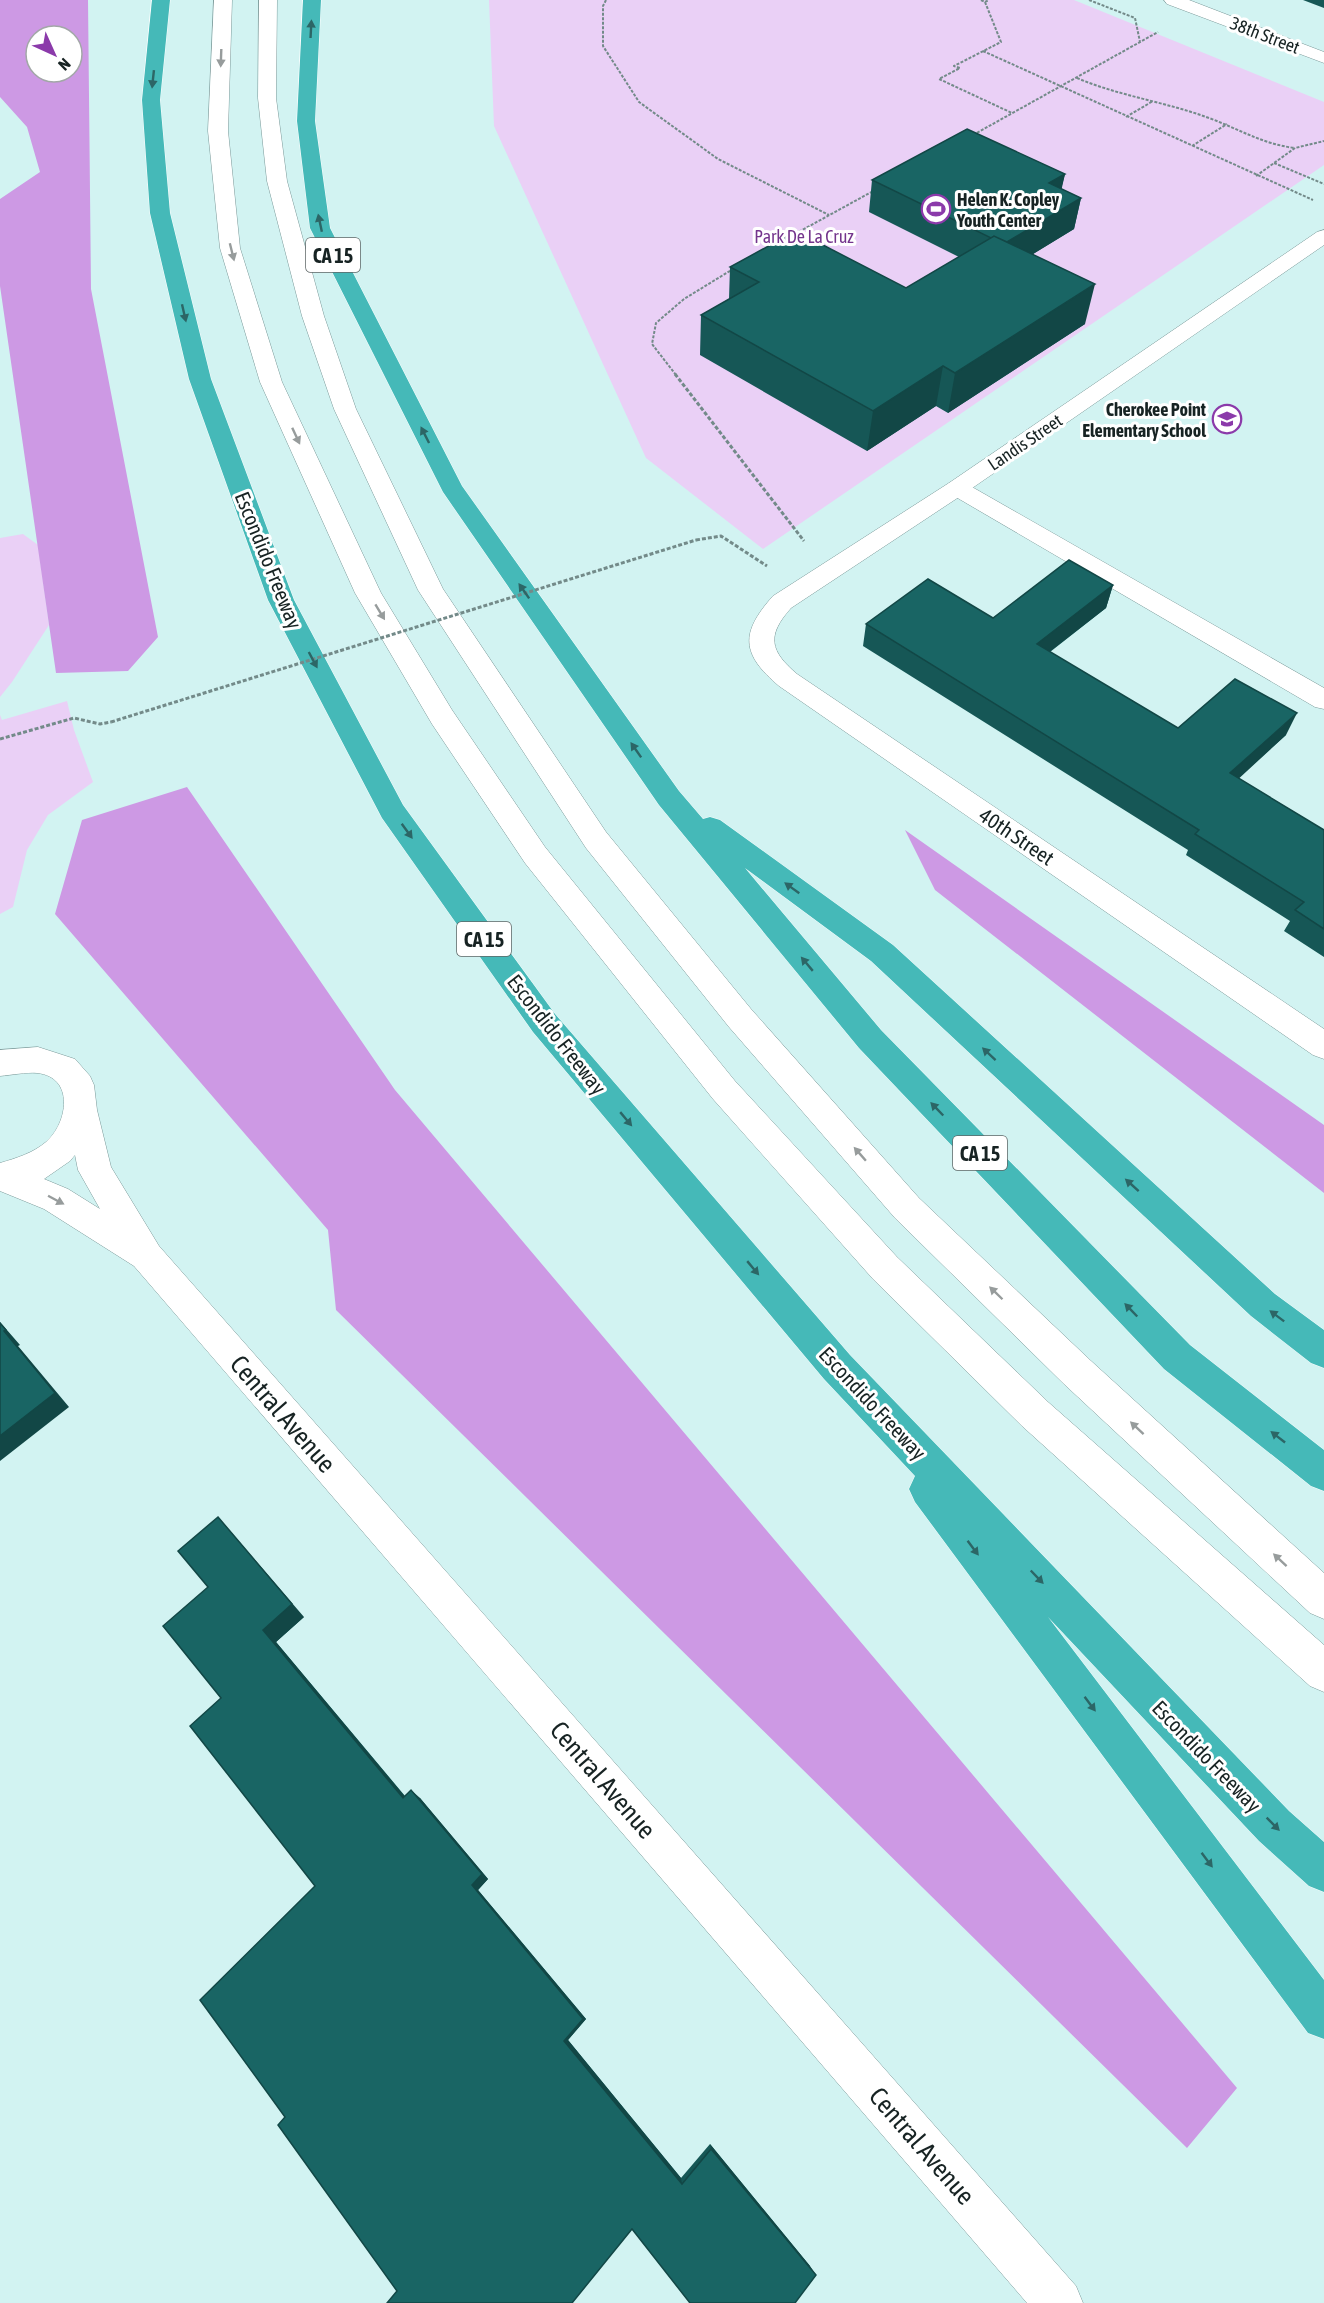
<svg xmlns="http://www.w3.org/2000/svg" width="1324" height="2303" font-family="'Asap Condensed',sans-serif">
	<rect width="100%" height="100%" fill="#d2f3f2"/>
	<!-- green -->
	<path fill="#ead0f6" d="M489,0H1074L1324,102V165L763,549L646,458L494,126Z
		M23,534L38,545L49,625L12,682L0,697V538Z
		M67,701L74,730L93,782L48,815L27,850L13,907L0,914V715L2,720Z"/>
	<!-- forest -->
	<path fill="#cd99e4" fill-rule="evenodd" d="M0,0H88L91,289L158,637L128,671L56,673L0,286V199L40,172L27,127L0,97ZM36,36H72V72H36Z
		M187,787L395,1090L1237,2088L1187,2148L336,1310L328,1230L55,914L82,820Z
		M905,830L1324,1125V1193L935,890Z"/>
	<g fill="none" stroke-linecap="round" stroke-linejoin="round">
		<!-- lane casing -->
		<g stroke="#7b9999" stroke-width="1">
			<path id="lane" d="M214,0H232L228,131L240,248L282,382L381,593L452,710L545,847L735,1081L897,1257L1048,1402L1324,1645V1692L1310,1686L1022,1426L873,1279L713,1099L525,863L432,724L355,593L260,382L220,248L208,131Z
				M259,0H277L276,98L287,181L324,316L356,409L443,589L606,832L751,1009L919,1198L1090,1360L1324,1573V1619L1310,1613L1064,1384L895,1218L729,1027L586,848L418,590L334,409L302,316L267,181L258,98Z
				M957,481L965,483L1324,688V709L1315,707L949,493L945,488L949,483Z"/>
		</g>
		<!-- street casing -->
		<g stroke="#7b9999" stroke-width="1">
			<path id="street" d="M1164,0H1189L1324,52V63L1167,4Z
				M1324,230V245L965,493L791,608C766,636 770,651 797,674L1324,1029V1059L1313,1055L779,686C741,654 740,633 773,596L949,483L1317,232Z"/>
		</g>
		<!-- secondary casing -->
		<g stroke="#7b9999" stroke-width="1">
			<path id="secondary" d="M38,1047L75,1059L90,1076L94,1085L97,1110L111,1167L159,1246L1076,2286L1083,2303H1027L134,1266L44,1209L0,1191V1163C17,1158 33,1153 46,1142C68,1123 75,1077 37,1073C26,1072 12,1075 0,1076V1050ZM75,1155L78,1170L100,1209L68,1189L44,1179L70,1161Z"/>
		</g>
		<!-- highway casing -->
		<g stroke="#fff" stroke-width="1">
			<path id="highway" d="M152,0H170L160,100L170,213L211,379L294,600L403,805L555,1014L850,1355L1289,1811L1324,1842V1892L1309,1886L1259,1841L1048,1617L1324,1980V2039L1308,2033L915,1502L909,1489L915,1476L824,1379L533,1032L382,818L268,600L189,379L150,213L142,100Z
				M303,0H321L315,121L330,228L462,486L679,791L703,819L710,817L720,820L893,945L1275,1294L1324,1330V1368L1311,1363L1251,1316L871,961L745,868L881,1030L1190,1345L1324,1450V1491L1311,1486L1164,1369L859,1048L659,805L443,492L310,228L297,121Z"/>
		</g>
		<!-- path-far1 -->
		<path stroke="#738a89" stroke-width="2" stroke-dasharray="3 1.5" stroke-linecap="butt" d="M606,0L603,6V46L639,102L718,159L829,215
			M981,0L985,2L989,0
			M1089,0L1135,18L1140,42
			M985,2L1001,42L954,66L960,68L939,79L1012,113
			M983,51L1313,200
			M1077,78C1119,96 1166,102 1209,118C1239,129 1262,144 1295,148
			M1126,117L1153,101
			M973,135L1158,32
			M1192,146L1227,124
			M1274,163L1324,184
			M1256,176L1295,148L1324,141
			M795,234L875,190
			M676,375L652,344L656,323L684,299L733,269"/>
		<!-- path -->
		<path stroke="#738a89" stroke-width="3" stroke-dasharray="4 2" stroke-linecap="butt" d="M675,374L804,541
			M696,540L721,536L767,566
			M0,739L74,718L100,724L111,722"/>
		<!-- lane -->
		<use href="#lane" fill="#fff" fill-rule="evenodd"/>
		<!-- street -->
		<use href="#street" fill="#fff" fill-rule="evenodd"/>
		<!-- secondary -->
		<use href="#secondary" fill="#fff" fill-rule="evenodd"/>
		<!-- highway -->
		<use href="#highway" fill="#45b9b8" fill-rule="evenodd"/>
		<!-- path-bridge -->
		<path stroke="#738a89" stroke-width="3" stroke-dasharray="4 2" stroke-linecap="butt" d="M111,722L696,540"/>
	</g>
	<!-- wall -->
	<path fill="#165756" d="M1303,0H1324V8Z
		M1065,174L1061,189L1081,198L1074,229L1033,254L1085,324L948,413L936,406L867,451L700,355L701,315L729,299L730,267L906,288L959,257L869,212L872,180Z
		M1113,585L1106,608L1050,652L1178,728L1286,735L1238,778L1324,830V957L1284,931L1290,921L1186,855L1188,850L863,646L866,624L993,618Z
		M304,1617L276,1642L405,1796L420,1798L488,1879L478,1890L586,2019L568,2040L681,2178L710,2144L810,2266L632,2229L397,2291L285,2117L315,1886L221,1698L163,1626Z"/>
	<!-- shaded-wall -->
	<path fill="#124746" d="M1065,174L1058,205L1049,183Z
		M1081,198L1074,229L997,276L1003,244Z
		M1095,284L1085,324L948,413L955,373Z
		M943,366L936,406L867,451L873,411Z
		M1113,585L1106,608L1031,666L1037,644Z
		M1297,713L1286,735L1221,795L1230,773Z
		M0,1322L20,1345L18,1346L69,1407L0,1461Z
		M218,1517L304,1617L276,1642L412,1805L403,1798L263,1630Z
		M411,1790L420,1798L488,1879L478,1890L586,2019L568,2040L681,2178L682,2184L564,2041L472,1885Z
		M710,2144L810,2266L816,2275L711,2149Z"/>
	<!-- building -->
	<path fill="#196564" stroke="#124746" stroke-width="1.5" d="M967,129L1065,174L1049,183L1081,198L1007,242L994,236L991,238L872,180Z
		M796,231L906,288L994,236L1095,284L955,373L943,366L873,411L701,315L759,282L730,267Z
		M1069,560L1113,585L1037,644L1178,728L1235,679L1297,713L1230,773L1324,830V929L1295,910L1304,902L1195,834L1199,830L866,624L928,579L993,618Z
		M0,1323L6,1330L4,1331L55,1393L0,1436Z
		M218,1517L292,1604L263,1630L403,1798L411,1790L482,1874L472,1885L583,2019L564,2041L682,2184L711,2149L816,2275L795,2303H690L632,2229L572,2303H387L397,2291L278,2125L285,2117L200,2000L315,1886L190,1726L221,1698L163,1626L208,1587L178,1551Z"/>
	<!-- one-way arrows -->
	<defs><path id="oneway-solid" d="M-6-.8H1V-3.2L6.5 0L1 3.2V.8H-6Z" transform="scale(1.5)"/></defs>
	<g fill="#2c6666">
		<use href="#oneway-solid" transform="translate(311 29) rotate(-87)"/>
		<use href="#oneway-solid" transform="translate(153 79) rotate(96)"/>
		<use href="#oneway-solid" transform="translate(320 223) rotate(-102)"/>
		<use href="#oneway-solid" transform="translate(184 313) rotate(77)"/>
		<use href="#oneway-solid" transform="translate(425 435) rotate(-117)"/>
		<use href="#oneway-solid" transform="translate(524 591) rotate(-125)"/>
		<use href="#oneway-solid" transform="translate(313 660) rotate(62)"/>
		<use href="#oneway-solid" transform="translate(636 750) rotate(-125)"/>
		<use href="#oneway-solid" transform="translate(407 831) rotate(54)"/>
		<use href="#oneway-solid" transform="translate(792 888) rotate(-144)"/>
		<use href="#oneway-solid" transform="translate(807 964) rotate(-130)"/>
		<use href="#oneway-solid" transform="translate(989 1054) rotate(-137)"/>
		<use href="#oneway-solid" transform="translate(937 1109) rotate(-134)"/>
		<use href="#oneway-solid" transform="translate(626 1119) rotate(50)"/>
		<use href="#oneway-solid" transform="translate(1132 1185) rotate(-138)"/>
		<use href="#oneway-solid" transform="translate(753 1268) rotate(50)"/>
		<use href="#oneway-solid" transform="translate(1131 1310) rotate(-134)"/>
		<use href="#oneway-solid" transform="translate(1277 1316) rotate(-143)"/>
		<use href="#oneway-solid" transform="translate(1278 1437) rotate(-142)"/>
		<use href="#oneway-solid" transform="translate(973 1548) rotate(53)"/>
		<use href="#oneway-solid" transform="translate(1037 1577) rotate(46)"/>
		<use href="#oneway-solid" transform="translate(1090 1704) rotate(53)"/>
		<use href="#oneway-solid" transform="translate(1273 1824) rotate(45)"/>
		<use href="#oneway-solid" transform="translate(1207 1860) rotate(53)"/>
	</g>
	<g fill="#979c9c">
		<use href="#oneway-solid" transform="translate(221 58) rotate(92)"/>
		<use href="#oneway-solid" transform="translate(232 252) rotate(76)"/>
		<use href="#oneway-solid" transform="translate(296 436) rotate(65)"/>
		<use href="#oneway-solid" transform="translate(380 612) rotate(59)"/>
		<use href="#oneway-solid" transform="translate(860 1154) rotate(-131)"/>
		<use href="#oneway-solid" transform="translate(56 1200) rotate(28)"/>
		<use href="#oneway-solid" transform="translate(996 1293) rotate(-136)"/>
		<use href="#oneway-solid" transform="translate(1137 1428) rotate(-137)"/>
		<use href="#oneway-solid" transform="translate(1280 1560) rotate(-137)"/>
	</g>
	<!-- icons -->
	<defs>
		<g id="stadium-ring" transform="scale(1.5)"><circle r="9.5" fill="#fff" stroke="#8b3aaa" stroke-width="1.5"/><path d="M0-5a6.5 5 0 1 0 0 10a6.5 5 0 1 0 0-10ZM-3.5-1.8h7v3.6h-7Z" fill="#8b3aaa"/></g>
		<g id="school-ring" transform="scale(1.5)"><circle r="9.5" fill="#fff" stroke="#8b3aaa" stroke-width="1.5"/><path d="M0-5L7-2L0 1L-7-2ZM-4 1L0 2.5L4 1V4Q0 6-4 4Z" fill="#8b3aaa"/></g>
	</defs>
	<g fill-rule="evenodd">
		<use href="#stadium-ring" x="936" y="209"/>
		<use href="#school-ring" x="1227" y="419"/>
	</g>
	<g text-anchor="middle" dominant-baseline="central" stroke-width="6" stroke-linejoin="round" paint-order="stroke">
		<!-- far-street labels -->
		<g font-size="18" fill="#172323" stroke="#fff">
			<text transform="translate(1265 35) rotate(21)">38th Street</text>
			<text transform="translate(1025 442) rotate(-34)">Landis Street</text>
		</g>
		<!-- far-poi labels -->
		<g font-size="18" font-weight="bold" fill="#172323" stroke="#fff" text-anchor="start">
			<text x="957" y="199">Helen K. Copley<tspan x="957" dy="21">Youth Center</tspan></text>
			<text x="1206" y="409" text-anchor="end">Cherokee Point<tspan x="1206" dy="21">Elementary School</tspan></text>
		</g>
		<!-- far-park labels -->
		<g font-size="18" fill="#74358d" stroke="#fff">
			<text x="804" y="236">Park De La Cruz</text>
		</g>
		<!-- shield labels -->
		<g fill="#fff" stroke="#5d6565" stroke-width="1.5">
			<rect x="306" y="238" width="54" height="34" rx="4.5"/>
			<rect x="457" y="922" width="54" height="34" rx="4.5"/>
			<rect x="953" y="1136" width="54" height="34" rx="4.5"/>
		</g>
		<g font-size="20" font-weight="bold" fill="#172323">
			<text x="333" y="255">CA 15</text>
			<text x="484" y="939">CA 15</text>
			<text x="980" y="1153">CA 15</text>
		</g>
		<!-- street labels -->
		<g font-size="21" fill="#172323" stroke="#fff">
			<text transform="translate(269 560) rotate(68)">Escondido Freeway</text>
			<text transform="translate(1017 836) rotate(34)">40th Street</text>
			<text transform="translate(557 1034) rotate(52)">Escondido Freeway</text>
			<text transform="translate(873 1403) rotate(47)">Escondido Freeway</text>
			<text transform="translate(1207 1756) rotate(46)">Escondido Freeway</text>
		</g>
		<!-- near-street labels -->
		<g font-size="26" fill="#172323" stroke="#fff">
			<text transform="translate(283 1414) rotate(49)">Central Avenue</text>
			<text transform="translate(603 1780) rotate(49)">Central Avenue</text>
			<text transform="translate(922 2146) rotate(49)">Central Avenue</text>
		</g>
	</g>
	<!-- north arrow -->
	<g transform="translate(54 54) rotate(135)"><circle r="28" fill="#ffffff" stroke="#a2a7a7" stroke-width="1.5"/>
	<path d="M0-4.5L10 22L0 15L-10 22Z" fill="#8b3aaa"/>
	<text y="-9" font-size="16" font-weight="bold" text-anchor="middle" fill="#172323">N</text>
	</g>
</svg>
